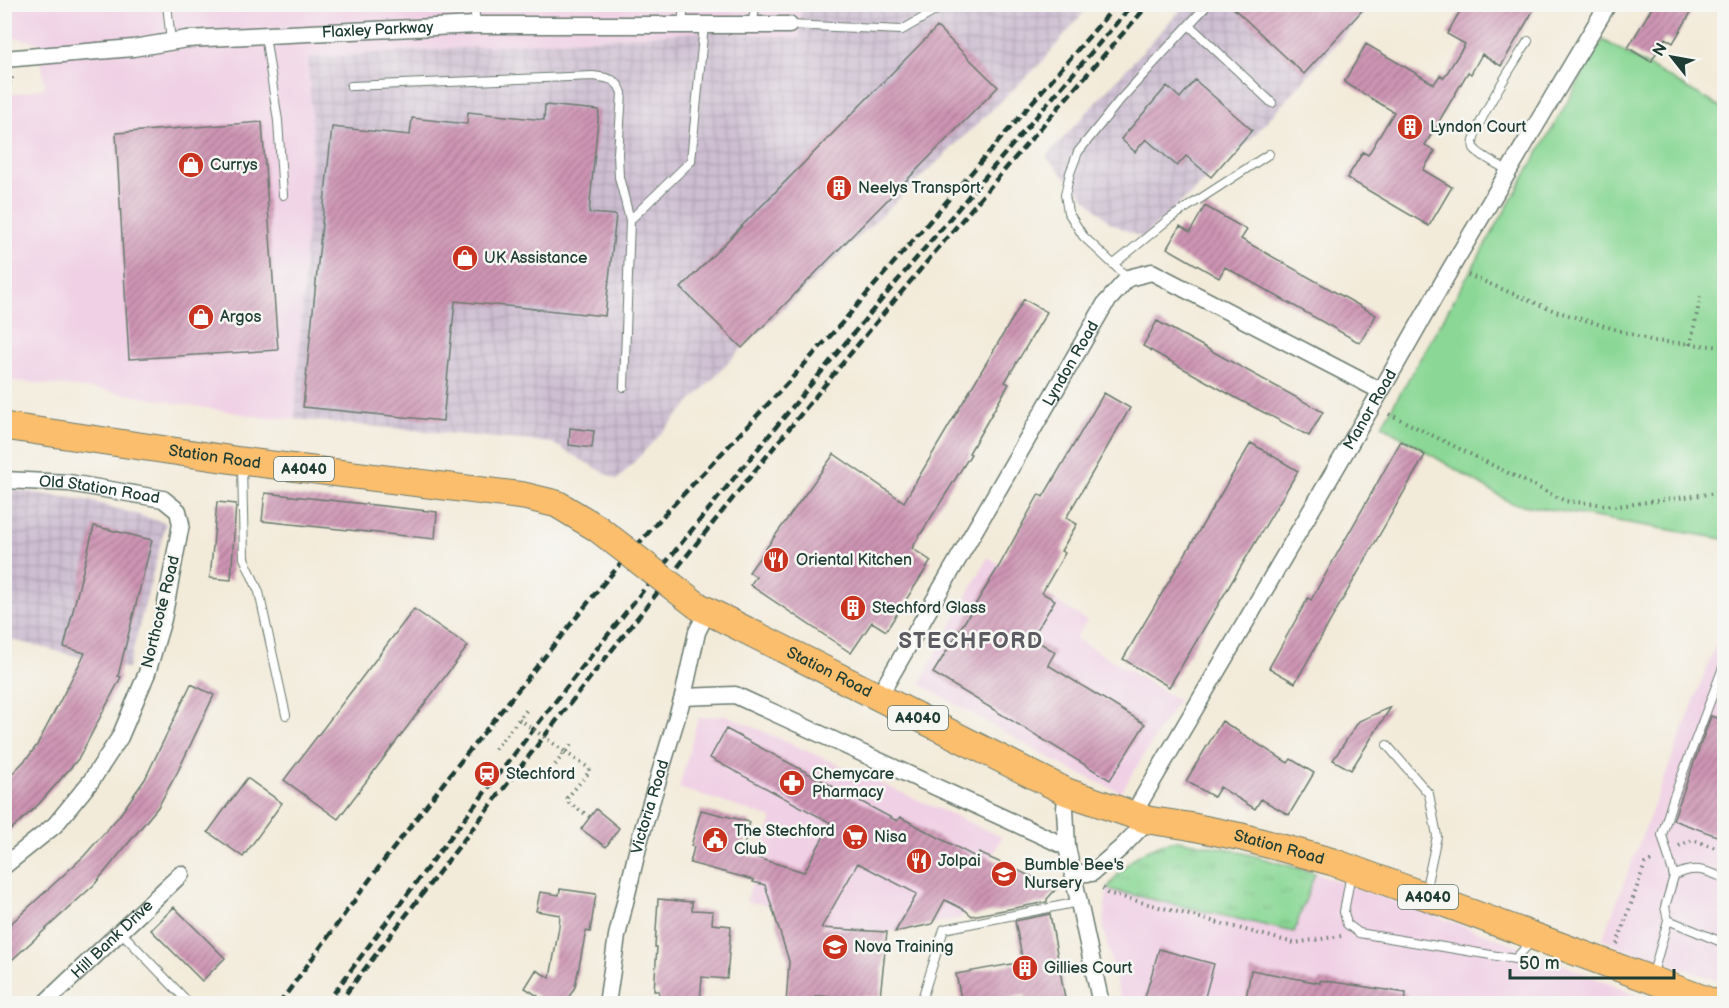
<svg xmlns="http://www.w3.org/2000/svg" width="1729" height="1008" font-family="'Balsamiq Sans',sans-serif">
	<defs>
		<pattern id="industrial-grid" width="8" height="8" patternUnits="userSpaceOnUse" patternTransform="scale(1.5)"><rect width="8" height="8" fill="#cebed2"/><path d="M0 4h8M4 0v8" fill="none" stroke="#b0a4b5"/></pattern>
		<pattern id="grass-tufts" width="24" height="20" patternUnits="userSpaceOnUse" patternTransform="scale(1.5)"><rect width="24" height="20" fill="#8bd896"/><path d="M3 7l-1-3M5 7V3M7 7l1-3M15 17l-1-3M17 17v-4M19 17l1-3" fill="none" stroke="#78ba82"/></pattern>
		<pattern id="building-hatch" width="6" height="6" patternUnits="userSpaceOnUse" patternTransform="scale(1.5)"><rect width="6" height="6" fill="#ce94b4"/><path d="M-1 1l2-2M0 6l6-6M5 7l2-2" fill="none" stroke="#a77a93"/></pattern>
	</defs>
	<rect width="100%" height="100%" fill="#f6f6f2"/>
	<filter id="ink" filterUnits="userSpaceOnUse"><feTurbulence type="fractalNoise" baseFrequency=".0167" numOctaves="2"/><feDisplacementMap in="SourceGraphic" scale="12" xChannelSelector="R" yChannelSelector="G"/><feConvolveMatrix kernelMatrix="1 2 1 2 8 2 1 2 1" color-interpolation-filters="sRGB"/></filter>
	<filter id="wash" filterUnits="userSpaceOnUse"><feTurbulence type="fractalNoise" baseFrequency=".008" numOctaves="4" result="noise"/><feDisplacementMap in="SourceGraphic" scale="24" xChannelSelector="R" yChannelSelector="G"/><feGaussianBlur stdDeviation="1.35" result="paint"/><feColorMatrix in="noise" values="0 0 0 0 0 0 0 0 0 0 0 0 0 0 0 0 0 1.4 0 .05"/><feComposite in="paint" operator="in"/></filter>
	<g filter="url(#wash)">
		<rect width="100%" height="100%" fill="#f3ebda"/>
		<!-- built -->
		<path fill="#f0d0e5" d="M4,5H924L920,8L801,6L800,38L713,31L309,58L313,135L295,419L266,418L95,389L5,380V96L45,88L39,43L5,35Z
			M988,557L1087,621L1075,638L1178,700L1121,792L1071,770L920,684Z
			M1724,623V983L1602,940Z
			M726,715L1002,837L961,918L887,932L827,928L764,904L746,902L772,818L679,788L698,718Z
			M1315,873L1522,947L1655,1003H1121L1103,927L1107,889L1294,932Z"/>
		<!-- industrial -->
		<path fill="url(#industrial-grid)" d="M924,4L1090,5L1040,64L742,348L617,480L552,443L295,419L313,135L308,58L713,31L800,38L801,5L920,8Z
			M1185,5H1371L1251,139L1142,238L1109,222L1046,157Z
			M5,489L86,500L166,523L128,669L5,638Z"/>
		<!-- grass -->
		<path fill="url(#grass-tufts)" stroke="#558a65" stroke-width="1.5" d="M1177,840L1229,849L1315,873L1294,932L1107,889C1127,860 1142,848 1177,840Z"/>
		<!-- park -->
		<path fill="#8bd896" stroke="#558a65" stroke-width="1.5" d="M1603,40L1724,109V539L1511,503L1382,425Z"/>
		<g id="blocks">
			<!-- building -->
			<path fill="url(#building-hatch)" d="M1229,4H1368L1304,74Z
				M1464,4H1537L1501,66L1482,54L1471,74L1468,72L1425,145L1435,151L1423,170L1452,187L1429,226L1347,178L1363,152L1368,155L1394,112L1344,82L1366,44L1434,84L1440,75L1444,78L1465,44L1447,34Z
				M1654,4H1696L1673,43L1665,38L1651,62L1628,48Z
				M937,27L998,87L742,348L681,288Z
				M1195,80L1252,130L1211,177L1186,156L1177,166L1146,139L1135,152L1121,139L1167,86L1180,98Z
				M545,105L599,110L589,213L616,215L605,316L455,301L443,421L303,407L332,127L410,135L412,118L467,124L468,112L544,120Z
				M262,122L278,350L129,359L116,133Z
				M1205,206L1247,230L1241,239L1376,315L1360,343L1225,267L1219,278L1167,248L1180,226L1190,232Z
				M1024,299L1047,312L1005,382L1009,384L969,453L971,454L912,548L931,561L886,631L872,622L851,653L750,585L756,577L749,572L834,454L904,502Z
				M1157,321L1323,412L1309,436L1238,399L1143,346Z
				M1104,393L1130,408L1066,518L1077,524L1061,551L1065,553L1042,593L1055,600L1032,638L1055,652L1048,665L1145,724L1110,780L933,673L999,566L1039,494L1043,497Z
				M570,428L594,431L592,448L569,445Z
				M1401,441L1425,455L1295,683L1269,668L1308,598L1311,600Z
				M1251,443L1298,471L1169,687L1123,659Z
				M265,493L437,512L435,539L262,521Z
				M217,502L236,504L231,580L210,578Z
				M94,526L152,540L118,676L121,677L79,758L39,804L4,836V782L29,756L37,745L85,653L64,647Z
				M414,609L468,646L338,819L284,780Z
				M191,684L214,695L178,771L158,807L94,885L4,967V930L84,856L119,816L145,779Z
				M1391,707L1351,770L1333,760L1359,721Z
				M1711,716L1725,721V839L1673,820Z
				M1222,721L1288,763L1291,759L1314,773L1289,815L1261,799L1255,809L1220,787L1214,797L1186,781Z
				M726,729L897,821L900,817L977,858L979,853L1057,888L1047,899V902L972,916L965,910L945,900L932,924L895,932L917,894L858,863L821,928L887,932L880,997L815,996L814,1004H786L789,961L765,885L753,882L754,880L690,863L694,847L691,846L701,810L750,822L742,853L804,872L831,823L710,758Z
				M247,778L282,803L243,857L208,832Z
				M596,809L619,828L606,847L581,829Z
				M560,889L596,894L590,932L586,931L575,987L565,1004H533L538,996L525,988L536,970L550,978L559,927L560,915L536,911L540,892L559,895Z
				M658,899L692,902V910L713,911L712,924L731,926L727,979L702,977L700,1004H658L659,991H654L657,947H655Z
				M174,907L225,958L202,981L151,930Z
				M1050,914L1066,1004H1027L1025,995L982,1004H962L956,974L1023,962L1015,921Z
				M1159,949L1214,964L1203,1004H1143Z
				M1251,970L1320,983V980L1406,993L1405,1004H1245Z"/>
		</g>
	</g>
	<g filter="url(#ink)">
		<use href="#blocks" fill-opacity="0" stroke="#697a6e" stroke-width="1.5"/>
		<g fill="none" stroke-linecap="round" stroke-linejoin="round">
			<!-- service casing -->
			<g stroke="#697a6e" stroke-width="10">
				<path id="service" d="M167,4L171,42
					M474,4L476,25
					M682,25L684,4
					M752,25L756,4
					M789,25L902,30L947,4
					M1189,25L1272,103
					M265,35L278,121L283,195
					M351,86L593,76C608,78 617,78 622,93L618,153L619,177L630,220
					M1509,171C1501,166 1478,155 1474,148C1467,134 1518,57 1528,41
					M1114,264L1169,219L1269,154
					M1128,278L1083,236L1068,212L1065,195L1070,173L1078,152L1119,101L1208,4
					M624,387L630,220L691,161L704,25
					M242,465L244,558L259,592L286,715
					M1387,745L1429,794L1437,836L1425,892
					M1351,873L1344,912L1347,924L1359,933L1515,959L1532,941
					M1674,876L1662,835L1673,799L1724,665
					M1668,920L1724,943
					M121,932L189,1003
					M1652,977L1668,920L1665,907L1674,876C1693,865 1705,870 1724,878
					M908,1004L922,999L944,929L1079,902"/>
			</g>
			<!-- minor casing -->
			<g stroke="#697a6e" stroke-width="19">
				<g id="minor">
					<path id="s1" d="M4,59L133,48L187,39L476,25H789"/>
					<path id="s2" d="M4,480L69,483L163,499L178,511L181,524L163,619L147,673L120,737L91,781L55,825L4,866"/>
					<path d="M683,697L735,695L1067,847"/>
					<path id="s3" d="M878,698L1105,304L1128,278L1152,272L1381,391"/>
					<path d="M1067,792L1065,808L1067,847L1101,1004"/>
					<path id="s4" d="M1132,816L1381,391L1451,268L1608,4"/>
					<path d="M1074,873H1092L1121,848L1148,820"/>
					<path id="s5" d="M44,1004L181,874"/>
					<path id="s6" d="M607,1004L617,936L640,839L683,697L697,632L707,612"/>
				</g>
			</g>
			<!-- primary casing -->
			<g stroke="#697a6e" stroke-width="29">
				<g id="primary">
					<path id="s7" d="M4,426L241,461L524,496L557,504L597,528"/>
					<path id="s8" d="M698,606L1067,792L1148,820L1188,826L1242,837L1333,862L1717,1004"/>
				</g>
			</g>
			<!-- path -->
			<path stroke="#697a6e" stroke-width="4" stroke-dasharray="1.5 4.5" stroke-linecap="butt" d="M4,84L12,83V76
				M1468,275L1555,311L1654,341L1724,347
				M1690,345L1701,295
				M1389,414L1565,501L1618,506L1724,492
				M495,749L529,707
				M565,752L589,768L590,771L567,798L569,803L590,817
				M544,779L573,742
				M1679,846L1693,840L1724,851
				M1103,888L1107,893L1294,943L1341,936
				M1617,944L1645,864L1654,859"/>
			<!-- service -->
			<use href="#service" stroke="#fff" stroke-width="8"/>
			<!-- minor -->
			<use href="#minor" stroke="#fff" stroke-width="16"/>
			<!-- primary -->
			<use href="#primary" stroke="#fabe6d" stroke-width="27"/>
			<!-- rail -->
			<path stroke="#1f3d34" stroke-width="4.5" stroke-dasharray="9 4.5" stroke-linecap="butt" d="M279,1004L376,871L449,776L603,584L663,516L782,389L841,324L1117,4
				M326,1004C579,658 853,329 1133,4
				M338,1004C599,662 864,325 1149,4"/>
			<!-- primary-bridge casing -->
			<g stroke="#697a6e" stroke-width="29" stroke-linecap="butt">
				<path id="primary-bridge" d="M597,528L698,606"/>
			</g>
			<!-- path-bridge -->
			<path stroke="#697a6e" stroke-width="4" stroke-dasharray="1.5 4.5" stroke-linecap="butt" d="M519,719L565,752"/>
			<!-- primary-bridge -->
			<use href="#primary-bridge" stroke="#fabe6d" stroke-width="27"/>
		</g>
	</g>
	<!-- icons -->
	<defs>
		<g id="building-disc" transform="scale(1.35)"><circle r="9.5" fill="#c8321e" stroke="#f6f6f2"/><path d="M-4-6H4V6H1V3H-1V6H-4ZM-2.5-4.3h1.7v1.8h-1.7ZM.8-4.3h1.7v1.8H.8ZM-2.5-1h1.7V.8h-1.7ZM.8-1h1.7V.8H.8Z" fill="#fff"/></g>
		<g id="shop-disc" transform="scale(1.35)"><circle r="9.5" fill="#c8321e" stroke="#f6f6f2"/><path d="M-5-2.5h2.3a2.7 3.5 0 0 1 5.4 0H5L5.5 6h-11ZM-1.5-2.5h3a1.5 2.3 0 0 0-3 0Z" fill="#fff"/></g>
		<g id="restaurant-disc" transform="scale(1.35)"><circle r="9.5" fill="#c8321e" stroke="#f6f6f2"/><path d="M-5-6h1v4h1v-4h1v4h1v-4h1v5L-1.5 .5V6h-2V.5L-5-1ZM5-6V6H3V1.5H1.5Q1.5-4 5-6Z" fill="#fff"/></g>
		<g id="station-disc" transform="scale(1.35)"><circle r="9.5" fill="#c8321e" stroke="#f6f6f2"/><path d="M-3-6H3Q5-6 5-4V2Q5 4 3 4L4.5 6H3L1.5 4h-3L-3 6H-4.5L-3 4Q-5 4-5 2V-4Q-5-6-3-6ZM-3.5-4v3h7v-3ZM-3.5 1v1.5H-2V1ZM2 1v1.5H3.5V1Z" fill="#fff"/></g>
		<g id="pharmacy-disc" transform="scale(1.35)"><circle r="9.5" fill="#c8321e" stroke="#f6f6f2"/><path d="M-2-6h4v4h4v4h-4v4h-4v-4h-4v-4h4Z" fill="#fff"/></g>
		<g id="supermarket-disc" transform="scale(1.35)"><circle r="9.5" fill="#c8321e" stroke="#f6f6f2"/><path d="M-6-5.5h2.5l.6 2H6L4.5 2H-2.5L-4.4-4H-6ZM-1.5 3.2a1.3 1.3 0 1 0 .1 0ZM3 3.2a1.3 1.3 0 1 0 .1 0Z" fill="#fff"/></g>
		<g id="civic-disc" transform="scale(1.35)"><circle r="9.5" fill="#c8321e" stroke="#f6f6f2"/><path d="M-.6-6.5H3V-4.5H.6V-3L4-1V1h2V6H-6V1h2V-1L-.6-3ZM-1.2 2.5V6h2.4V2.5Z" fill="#fff"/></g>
		<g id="school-disc" transform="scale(1.35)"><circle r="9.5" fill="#c8321e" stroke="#f6f6f2"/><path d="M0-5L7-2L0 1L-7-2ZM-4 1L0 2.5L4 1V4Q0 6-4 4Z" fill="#fff"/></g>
		<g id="university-disc" transform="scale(1.35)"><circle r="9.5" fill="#c8321e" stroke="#f6f6f2"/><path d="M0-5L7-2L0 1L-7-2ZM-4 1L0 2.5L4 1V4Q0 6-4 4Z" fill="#fff"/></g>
	</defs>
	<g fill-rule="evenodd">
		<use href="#building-disc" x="1410" y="127"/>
		<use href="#shop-disc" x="191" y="165"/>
		<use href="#building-disc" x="839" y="188"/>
		<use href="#shop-disc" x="465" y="258"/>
		<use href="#shop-disc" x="201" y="317"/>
		<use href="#restaurant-disc" x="776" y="560"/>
		<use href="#building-disc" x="853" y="608"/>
		<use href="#station-disc" x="487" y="774"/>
		<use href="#pharmacy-disc" x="792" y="783"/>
		<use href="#supermarket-disc" x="855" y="837"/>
		<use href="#civic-disc" x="715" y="840"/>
		<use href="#restaurant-disc" x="919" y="861"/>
		<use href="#school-disc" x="1004" y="874"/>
		<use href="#university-disc" x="835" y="947"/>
		<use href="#building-disc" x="1025" y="968"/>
	</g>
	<g text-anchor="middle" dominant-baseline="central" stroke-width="5" stroke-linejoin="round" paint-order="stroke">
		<!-- shield labels -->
		<g fill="#f6f6f2" stroke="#60746d" stroke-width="1.5">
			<rect x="274" y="457" width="60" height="24" rx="4.5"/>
			<rect x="888" y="706" width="60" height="24" rx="4.5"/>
			<rect x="1398" y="885" width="60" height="24" rx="4.5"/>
		</g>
		<g font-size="15" font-weight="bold" fill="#1f3d34">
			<text x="304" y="469">A4040</text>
			<text x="918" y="718">A4040</text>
			<text x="1428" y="897">A4040</text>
		</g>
		<!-- street labels -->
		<g font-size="16" fill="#1f3d34" stroke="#f6f6f2">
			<text stroke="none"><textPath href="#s1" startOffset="375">Flaxley Parkway</textPath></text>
			<text stroke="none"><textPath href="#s3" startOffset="386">Lyndon Road</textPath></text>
			<text stroke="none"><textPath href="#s4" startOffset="471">Manor Road</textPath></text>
			<text stroke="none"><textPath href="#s7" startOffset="213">Station Road</textPath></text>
			<text stroke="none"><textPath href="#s2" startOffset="96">Old Station Road</textPath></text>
			<text transform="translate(161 612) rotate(-76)">Northcote Road</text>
			<text stroke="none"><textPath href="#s8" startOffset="147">Station Road</textPath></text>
			<text stroke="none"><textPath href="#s6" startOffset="202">Victoria Road</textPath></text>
			<text stroke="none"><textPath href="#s8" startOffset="633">Station Road</textPath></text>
			<text stroke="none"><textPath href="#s5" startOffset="94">Hill Bank Drive</textPath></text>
		</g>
		<!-- poi labels -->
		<g font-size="16" fill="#1f3d34" stroke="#f6f6f2" text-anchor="start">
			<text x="1430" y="127">Lyndon Court</text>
			<text x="210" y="165">Currys</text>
			<text x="858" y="188">Neelys Transport</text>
			<text x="484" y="258">UK Assistance</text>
			<text x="220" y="317">Argos</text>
			<text x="796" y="560">Oriental Kitchen</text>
			<text x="872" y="608">Stechford Glass</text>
			<text x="506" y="774">Stechford</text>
			<text x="812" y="774">Chemycare<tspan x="812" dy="18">Pharmacy</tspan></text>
			<text x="734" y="831">The Stechford<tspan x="734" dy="18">Club</tspan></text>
			<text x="874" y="837">Nisa</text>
			<text x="938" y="861">Jolpai</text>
			<text x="1024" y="865">Bumble Bee's<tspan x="1024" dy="18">Nursery</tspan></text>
			<text x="854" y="947">Nova Training</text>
			<text x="1044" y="968">Gillies Court</text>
		</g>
		<!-- district labels -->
		<g font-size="22" font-weight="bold" letter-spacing="1.5" fill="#5c5b61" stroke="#f6f6f2">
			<text x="971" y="641">STECHFORD</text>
		</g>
	</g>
	<!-- margin -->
	<rect width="1729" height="1008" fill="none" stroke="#f6f6f2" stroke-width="24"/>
	<!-- north arrow -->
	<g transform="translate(1672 57) rotate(301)" stroke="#f6f6f2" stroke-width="4.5" paint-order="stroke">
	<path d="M0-4.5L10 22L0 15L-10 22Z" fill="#1f3d34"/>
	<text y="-9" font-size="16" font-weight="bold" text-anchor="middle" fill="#1f3d34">N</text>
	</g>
	<!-- scale -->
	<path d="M1510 969v9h164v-9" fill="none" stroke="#1f3d34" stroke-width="3"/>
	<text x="1519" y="969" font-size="18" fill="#1f3d34" stroke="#f6f6f2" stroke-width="4.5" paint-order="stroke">50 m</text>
</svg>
